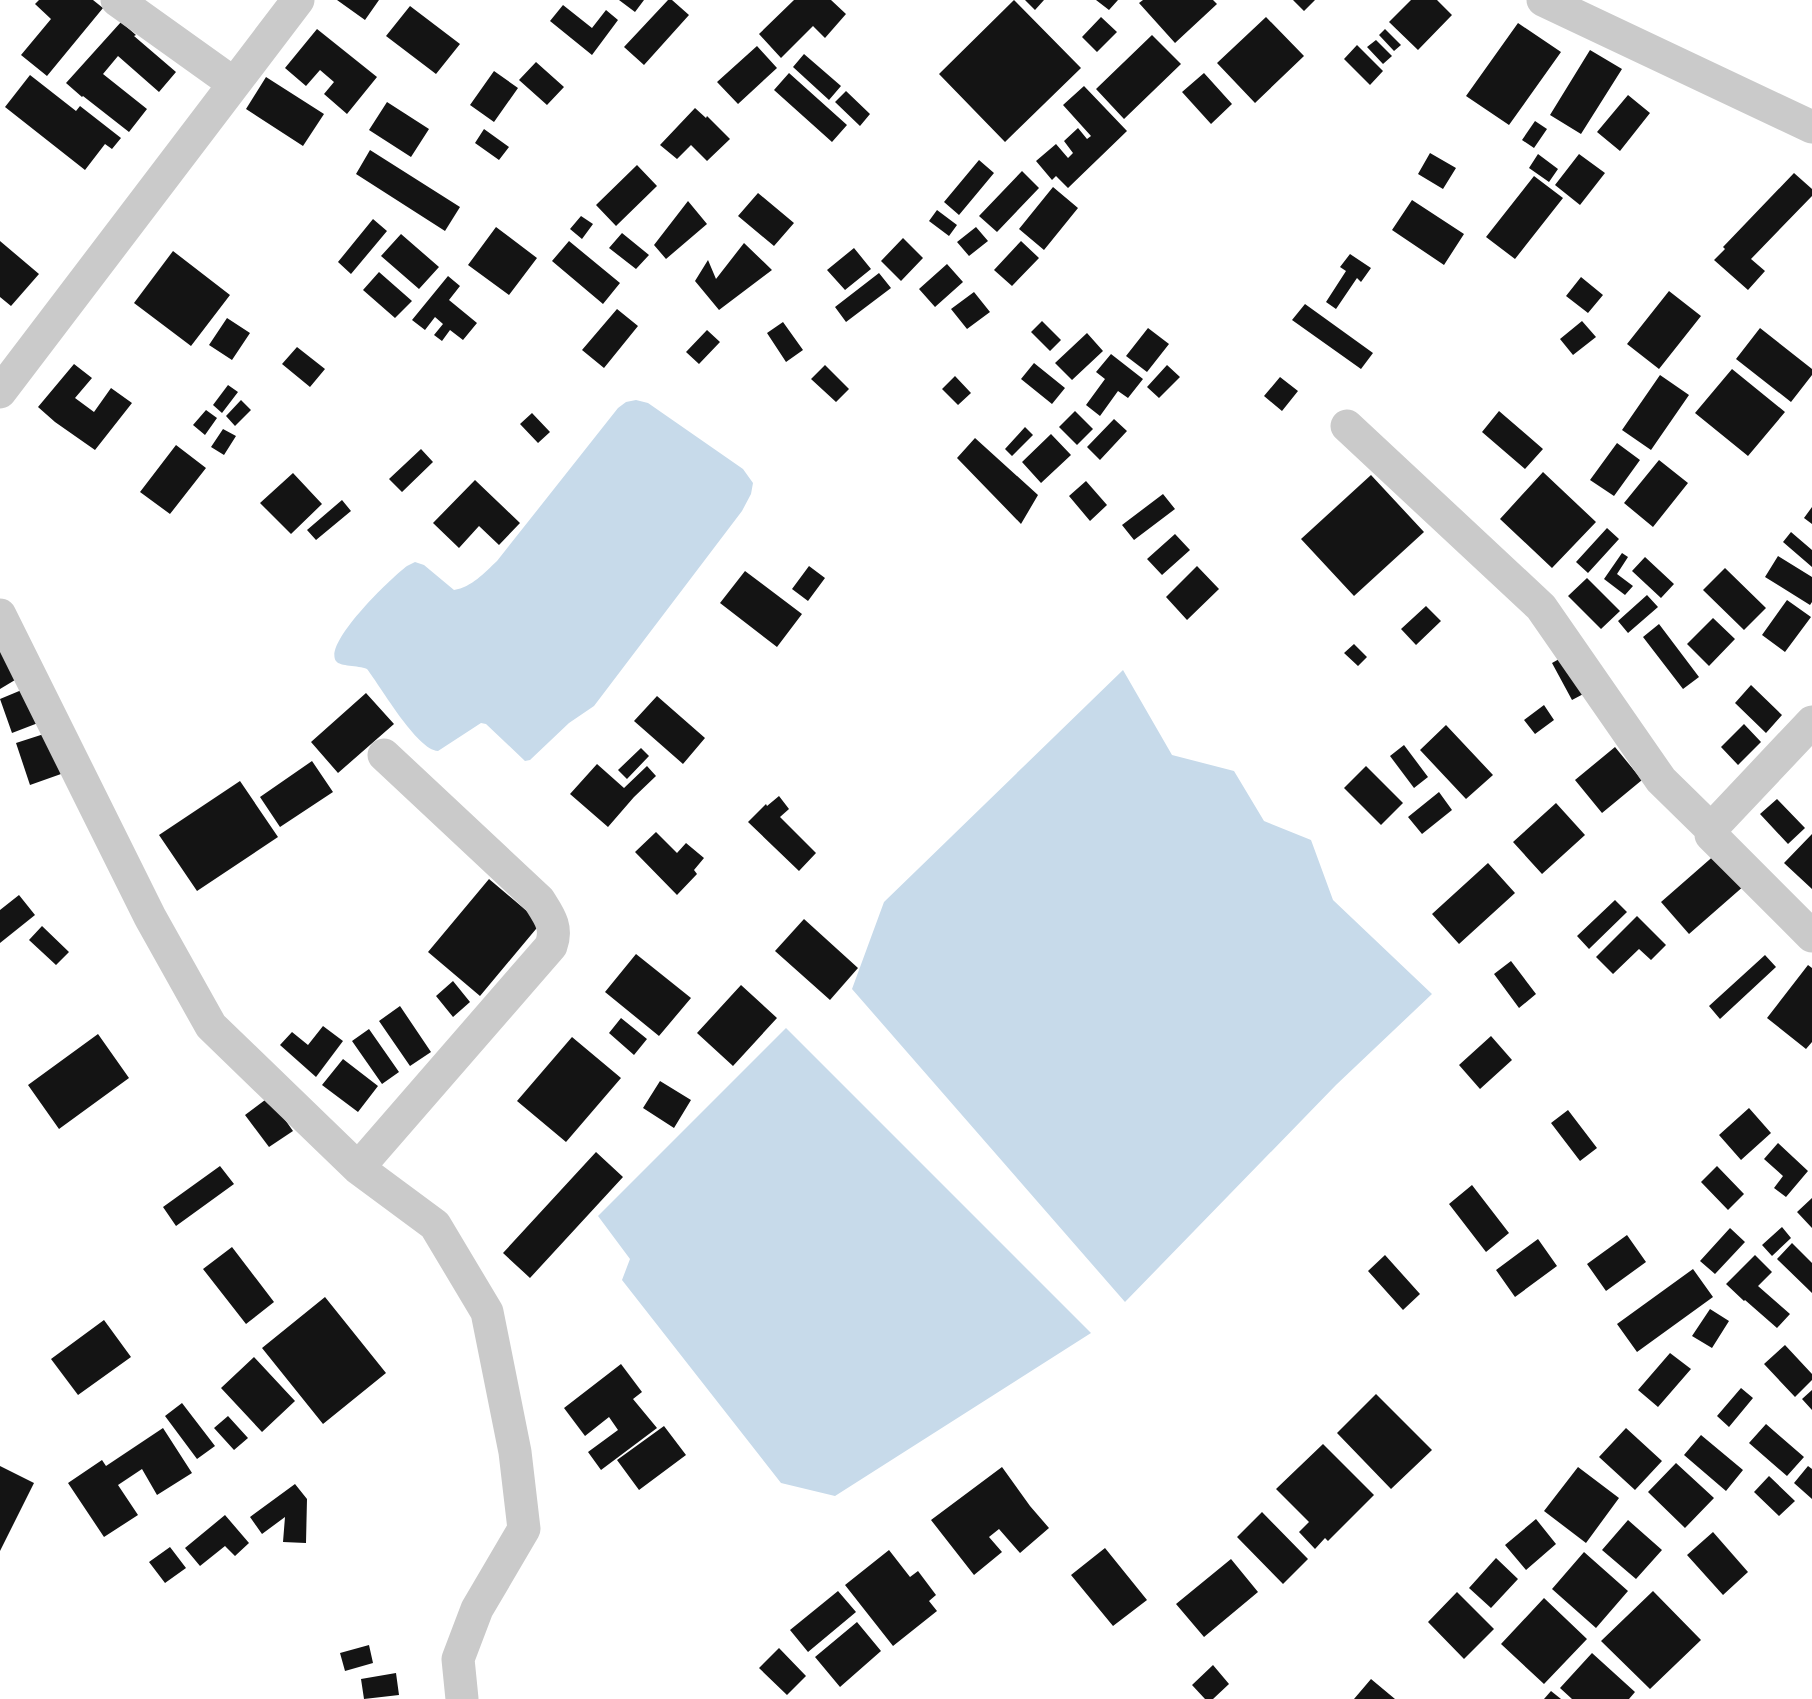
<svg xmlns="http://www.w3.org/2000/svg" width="1812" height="1699" font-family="Inter,sans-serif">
	<rect width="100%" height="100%" fill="#fff"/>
	<!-- water -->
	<path fill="#c7daea" d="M636,400L648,403L743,469L753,483L751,494L742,511L594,706L569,723L530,760L525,761L486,724L481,723L438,751C417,750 381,687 367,669C358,665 340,667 336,661C323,643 392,577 407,566L415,562L424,565L454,590C472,587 484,573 497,561L618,408L626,402Z
		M1123,670L1172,755L1234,771L1264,821L1311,840L1333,900L1432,994L1336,1085L1125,1302L852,989L884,902Z
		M786,1028L1091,1333L835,1496L781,1483L622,1280L630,1259L598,1216Z"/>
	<!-- building -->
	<path fill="#141414" d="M39,0H93L103,8L47,76L21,55L51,19L35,4Z
		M337,0H379L365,20Z
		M619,0H644L635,12Z
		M668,0H672L689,15L644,65L624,47Z
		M794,0H831L846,14L825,38L813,26L781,58L759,34Z
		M1014,0L1081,68L1005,142L939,74Z
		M1025,0H1044L1035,10Z
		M1096,0H1118L1109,10Z
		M1143,0H1213L1217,4L1175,43L1139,3Z
		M1293,0H1315L1304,11Z
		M1411,0H1437L1452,15L1418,50L1389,22Z
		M563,5L592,28L606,10L618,20L592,55L550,21Z
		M410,6L460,44L436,74L386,36Z
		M1101,17L1117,32L1097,52L1082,37Z
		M1266,17L1304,56L1255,103L1217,63Z
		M121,22L136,35L134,36L176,72L159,92L118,56L103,74L147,109L129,132L83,96L82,97L66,83Z
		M1518,23L1561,52L1509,125L1466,96Z
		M317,29L377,77L347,114L324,94L334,82L320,70L306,86L285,68Z
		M1385,29L1401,45L1394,51L1379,35Z
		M1152,35L1181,64L1124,119L1096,89Z
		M1376,40L1392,56L1383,64L1367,47Z
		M1357,45L1383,71L1370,85L1344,59Z
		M757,46L777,68L738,104L717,82Z
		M1590,50L1622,69L1581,134L1550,115Z
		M804,54L841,86L829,100L793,67Z
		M536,62L564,87L547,105L519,80Z
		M494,71L518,88L494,122L470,105Z
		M789,73L847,125L832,142L774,90Z
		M1204,73L1232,104L1211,124L1182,92Z
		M30,75L76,111L80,106L121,138L112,149L105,144L85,170L5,107Z
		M266,77L324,114L303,146L246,109Z
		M1084,86L1127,131L1068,188L1056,176L1052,180L1036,161L1056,144L1068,158L1073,153L1064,141L1078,128L1087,139L1091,136L1063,105Z
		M846,91L870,114L860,126L835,102Z
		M1628,95L1650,113L1620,151L1597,132Z
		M387,102L429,129L411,157L369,130Z
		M695,108L706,118L707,116L730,139L707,161L691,145L677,159L660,145Z
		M1535,121L1547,129L1534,148L1522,140Z
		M484,129L509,147L499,160L475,143Z
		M370,150L460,207L445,231L356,174Z
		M1430,153L1456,168L1443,189L1418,174Z
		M1538,154L1558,169L1549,182L1529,168Z
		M1579,154L1605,173L1580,205L1555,185Z
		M979,160L994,173L959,215L944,202Z
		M637,165L657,186L616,226L596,205Z
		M1022,171L1039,188L997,232L979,216Z
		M1794,173L1812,189V196L1751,259L1765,271L1748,290L1714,260L1725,249L1723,247Z
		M1534,176L1563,198L1515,259L1486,237Z
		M1053,187L1078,208L1044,250L1019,229Z
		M758,193L794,223L774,246L738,216Z
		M1412,200L1464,234L1444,265L1392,230Z
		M688,201L707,224L666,259L654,245Z
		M937,210L957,225L949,236L929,221Z
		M581,216L593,224L582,239L570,229Z
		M373,219L387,231L351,274L338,262Z
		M496,227L537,258L509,295L468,265Z
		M976,227L988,241L969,256L957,242Z
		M622,233L649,255L636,269L609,248Z
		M401,234L439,267L419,289L381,256Z
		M903,238L923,258L901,281L881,261Z
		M0,241L39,274L11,306L0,297Z
		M569,241L620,283L603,304L552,261Z
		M1021,241L1039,258L1012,286L994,270Z
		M744,243L772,270L719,310L695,281L708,260L716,279Z
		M854,248L871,269L845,290L827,270Z
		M173,251L230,295L191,346L134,303Z
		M1350,254L1371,268L1361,282L1357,278L1336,309L1326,302L1346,271L1340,267Z
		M947,264L963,282L935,307L919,289Z
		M379,272L412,301L395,318L363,290Z
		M879,273L891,288L846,322L835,307Z
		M448,276L460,286L449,300L477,323L463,340L450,330L442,341L434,335L443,324L435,317L425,330L412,320Z
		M1581,277L1603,295L1588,313L1566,296Z
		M1669,291L1701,316L1659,369L1627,344Z
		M974,292L990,312L967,329L951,309Z
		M1305,304L1373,353L1361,369L1292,320Z
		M617,309L638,326L604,368L582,350Z
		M227,318L250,333L232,360L209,345Z
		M1042,321L1061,340L1050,351L1031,332Z
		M1582,321L1596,337L1573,355L1560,339Z
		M783,322L803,350L786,362L767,333Z
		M1148,328L1169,344L1147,372L1126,356Z
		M1760,328L1812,369V375L1791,402L1736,359Z
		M707,330L720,342L699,364L686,352Z
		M1087,333L1103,351L1072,380L1055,363Z
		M297,347L325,369L310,387L282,364Z
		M1111,354L1143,379L1128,398L1118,391L1100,416L1086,405L1105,379L1096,372Z
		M1034,363L1065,388L1052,404L1021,379Z
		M74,364L92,378L75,398L94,412L111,388L132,403L95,450L55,422L38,407Z
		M825,365L849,389L836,402L811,379Z
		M1167,365L1180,377L1159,398L1147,387Z
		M1732,369L1785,412L1748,456L1695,413Z
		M1660,375L1689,395L1651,450L1622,430Z
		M955,376L971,393L958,405L942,389Z
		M1280,377L1298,391L1282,411L1264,396Z
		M228,385L238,392L222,413L213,405Z
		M241,400L251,410L235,426L226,416Z
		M206,410L217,418L205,435L193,425Z
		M1075,411L1093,429L1077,445L1059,427Z
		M1499,411L1543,449L1525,469L1482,432Z
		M532,413L550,432L538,443L520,424Z
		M1114,419L1127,431L1100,460L1087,447Z
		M1025,427L1033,435L1012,456L1005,449Z
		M223,429L236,436L224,455L211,447Z
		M1051,434L1071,455L1041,483L1022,462Z
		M975,438L1038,495L1021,524L957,458Z
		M1617,443L1640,460L1614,496L1590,480Z
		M176,445L206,468L170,514L140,492Z
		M421,449L433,462L402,492L389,479Z
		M1659,460L1688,483L1653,527L1624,503Z
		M1543,472L1596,522L1552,568L1500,519Z
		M293,473L322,504L291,534L260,503Z
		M1371,475L1424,532L1354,596L1301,539Z
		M475,480L520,523L499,545L479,526L459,548L433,523Z
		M1086,481L1107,505L1090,521L1069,496Z
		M1163,494L1175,509L1134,540L1122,525Z
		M342,500L351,511L316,540L307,530Z
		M1812,507V524L1804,518Z
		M1607,528L1619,539L1588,573L1576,562Z
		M1791,532L1812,550V567L1783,542Z
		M1175,534L1190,550L1162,575L1147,559Z
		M1622,553L1628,557L1617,574L1633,586L1625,595L1604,579Z
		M1778,556L1812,577V602L1810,605L1765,577Z
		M1645,557L1674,584L1661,598L1632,571Z
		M809,566L825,578L808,601L792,589Z
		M1197,566L1219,589L1187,620L1166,597Z
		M1725,568L1766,608L1744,630L1703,590Z
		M745,571L802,614L777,647L720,603Z
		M1587,578L1620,611L1601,629L1568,596Z
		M1647,595L1658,607L1628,633L1618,621Z
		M1787,600L1811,617L1785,652L1762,635Z
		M1426,606L1441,621L1416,645L1401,629Z
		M1713,618L1735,639L1709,666L1687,644Z
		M1659,624L1699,677L1683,689L1643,637Z
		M0,642L20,677L0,689Z
		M1354,644L1367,657L1358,666L1344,653Z
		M1568,654L1589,691L1572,700L1552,663Z
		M1751,685L1782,715L1766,733L1735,703Z
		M24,689L38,723L12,733L0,699Z
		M366,693L394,724L338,773L311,742Z
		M657,696L705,738L683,764L634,721Z
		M1544,705L1554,720L1535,734L1524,720Z
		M1744,724L1761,742L1738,765L1721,747Z
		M1446,725L1493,775L1466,799L1420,750Z
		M47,733L61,774L30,785L16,743Z
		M1404,745L1428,777L1414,788L1390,756Z
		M1615,747L1642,780L1602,813L1575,780Z
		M641,748L649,756L627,779L618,770Z
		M312,761L333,792L280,827L260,797Z
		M597,764L624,788L647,766L656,776L634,797L608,827L570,794Z
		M1366,766L1403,803L1381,825L1344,788Z
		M240,781L278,837L197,891L159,835Z
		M1439,792L1452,810L1422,834L1408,817Z
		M779,796L789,809L780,817L816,853L799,871L748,822L766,804L767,806Z
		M1777,799L1805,828L1788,844L1760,814Z
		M1556,803L1585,835L1542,874L1513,842Z
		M656,832L677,853L686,843L704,858L694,870L697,874L677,895L635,852Z
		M1812,834V889L1784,863Z
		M1717,853L1745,885L1689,934L1661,902Z
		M1488,863L1515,893L1459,944L1432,914Z
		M489,879L541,923L480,996L428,952Z
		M19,895L35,915L0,943V910Z
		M1615,900L1627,912L1589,949L1577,936Z
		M1637,916L1666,945L1651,960L1639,949L1613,974L1596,957Z
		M804,919L858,968L830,1000L775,951Z
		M42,926L69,952L56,965L29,940Z
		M636,954L691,998L659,1036L605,992Z
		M1765,955L1776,967L1720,1019L1709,1006Z
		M1511,961L1536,994L1519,1008L1494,974Z
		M1808,965L1812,968V1042L1806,1049L1767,1018Z
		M453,981L470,1002L453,1017L436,996Z
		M741,985L777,1018L733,1066L697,1033Z
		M400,1006L431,1052L410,1066L379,1021Z
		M621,1018L647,1039L634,1055L609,1033Z
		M323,1026L343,1041L316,1077L280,1045L292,1032L308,1045Z
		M369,1029L399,1072L382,1084L352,1041Z
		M98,1034L129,1078L59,1129L28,1085Z
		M1491,1036L1512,1060L1480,1089L1459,1065Z
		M572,1037L621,1078L566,1142L517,1101Z
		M343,1059L378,1086L358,1112L322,1085Z
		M660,1081L691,1100L674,1128L643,1108Z
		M269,1097L293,1131L269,1147L245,1115Z
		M1749,1108L1771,1133L1741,1160L1719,1135Z
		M1568,1110L1597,1148L1580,1161L1551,1123Z
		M1778,1143L1808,1171L1786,1197L1774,1188L1783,1176L1764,1159Z
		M596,1152L623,1177L530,1278L503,1253Z
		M220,1166L234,1184L176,1226L163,1207Z
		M1717,1166L1744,1194L1728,1210L1701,1182Z
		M1472,1185L1509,1233L1486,1252L1449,1204Z
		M1812,1198V1228L1797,1212Z
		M1782,1227L1791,1238L1772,1256L1762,1245Z
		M1730,1228L1745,1242L1715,1274L1700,1261Z
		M1627,1235L1646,1262L1606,1291L1587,1264Z
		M1538,1239L1557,1266L1515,1297L1496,1270Z
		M1792,1243L1812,1263V1293L1777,1259Z
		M232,1247L274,1302L246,1324L203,1269Z
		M1385,1255L1420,1294L1403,1310L1368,1271Z
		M1755,1255L1772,1272L1758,1286L1790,1314L1777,1328L1745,1300L1744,1301L1726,1284Z
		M1693,1269L1713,1297L1637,1352L1617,1324Z
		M325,1297L386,1373L323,1424L262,1348Z
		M1710,1309L1729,1321L1712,1348L1692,1336Z
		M104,1320L131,1357L78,1395L51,1359Z
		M1785,1345L1812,1374V1380L1795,1397L1764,1364Z
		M1670,1353L1691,1369L1658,1407L1638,1390Z
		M254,1357L295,1401L262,1432L221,1388Z
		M621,1364L642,1392L633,1399L657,1428L601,1470L588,1452L618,1430L609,1417L585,1436L564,1408Z
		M1741,1388L1753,1398L1729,1427L1717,1416Z
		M1812,1390V1410L1802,1399Z
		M1376,1394L1432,1450L1391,1489L1337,1433Z
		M182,1403L215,1446L197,1459L165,1416Z
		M228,1416L248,1438L234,1450L214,1428Z
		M1766,1424L1804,1457L1787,1476L1749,1443Z
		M664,1426L686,1455L639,1490L617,1460Z
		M163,1428L192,1473L157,1495L142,1469L118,1485L138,1515L104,1537L68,1483L102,1460L106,1466Z
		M1626,1428L1662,1461L1635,1490L1599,1457Z
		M1701,1435L1743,1470L1726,1491L1684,1455Z
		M1323,1444L1374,1495L1328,1541L1325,1538L1315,1549L1299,1532L1309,1522L1276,1489Z
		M1676,1463L1714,1498L1685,1528L1648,1492Z
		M0,1466L34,1483L0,1551Z
		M1808,1466L1812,1469V1499L1794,1483Z
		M1002,1467L1030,1506L1049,1528L1020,1553L999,1529L989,1537L1002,1552L974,1575L931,1520Z
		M1578,1467L1619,1498L1586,1543L1544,1511Z
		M1769,1476L1795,1501L1779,1516L1754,1492Z
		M295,1484L307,1499L306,1543L283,1542L285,1517L262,1534L250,1517Z
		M1262,1512L1308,1559L1283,1584L1237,1537Z
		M225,1515L249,1543L235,1556L225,1546L200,1566L185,1548Z
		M1536,1519L1556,1544L1526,1570L1505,1545Z
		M1628,1520L1662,1550L1636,1579L1602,1550Z
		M1713,1532L1748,1572L1723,1595L1687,1555Z
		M170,1547L186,1568L165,1583L149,1562Z
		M1105,1548L1147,1600L1113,1626L1071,1575Z
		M889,1550L910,1577L918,1571L936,1595L929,1601L937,1611L893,1646L845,1585Z
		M1584,1552L1628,1591L1596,1628L1552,1589Z
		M1496,1558L1518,1579L1491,1608L1469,1588Z
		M1231,1559L1258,1592L1204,1637L1176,1604Z
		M838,1591L856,1612L808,1652L790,1630Z
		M1653,1591L1701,1640L1650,1689L1601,1641Z
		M1457,1592L1494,1629L1464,1659L1428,1622Z
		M1544,1598L1587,1639L1544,1684L1501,1644Z
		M857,1622L881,1651L840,1687L815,1657Z
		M369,1645L373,1663L345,1671L340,1653Z
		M779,1648L806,1676L787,1695L759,1668Z
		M1592,1653L1635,1692L1629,1699H1572L1560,1688Z
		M1213,1665L1229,1684L1213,1699H1205L1192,1685Z
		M396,1673L399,1695L364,1699L361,1679Z
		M1371,1679L1395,1699H1354Z
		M1551,1691L1561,1699H1544Z"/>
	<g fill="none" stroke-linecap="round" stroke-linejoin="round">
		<!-- minor -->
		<path stroke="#cacaca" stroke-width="33" d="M117,0L233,83
			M1543,0L1812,127
			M0,392L298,0
			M1347,426L1541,607L1661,780L1711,829V835L1812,936
			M0,615L150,917L211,1026L358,1168L435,1225L487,1312L515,1452L524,1529L477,1609L458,1659L462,1699
			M1711,829L1812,722
			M358,1168L551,946C558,927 549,916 539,900L384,755"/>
	</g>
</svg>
